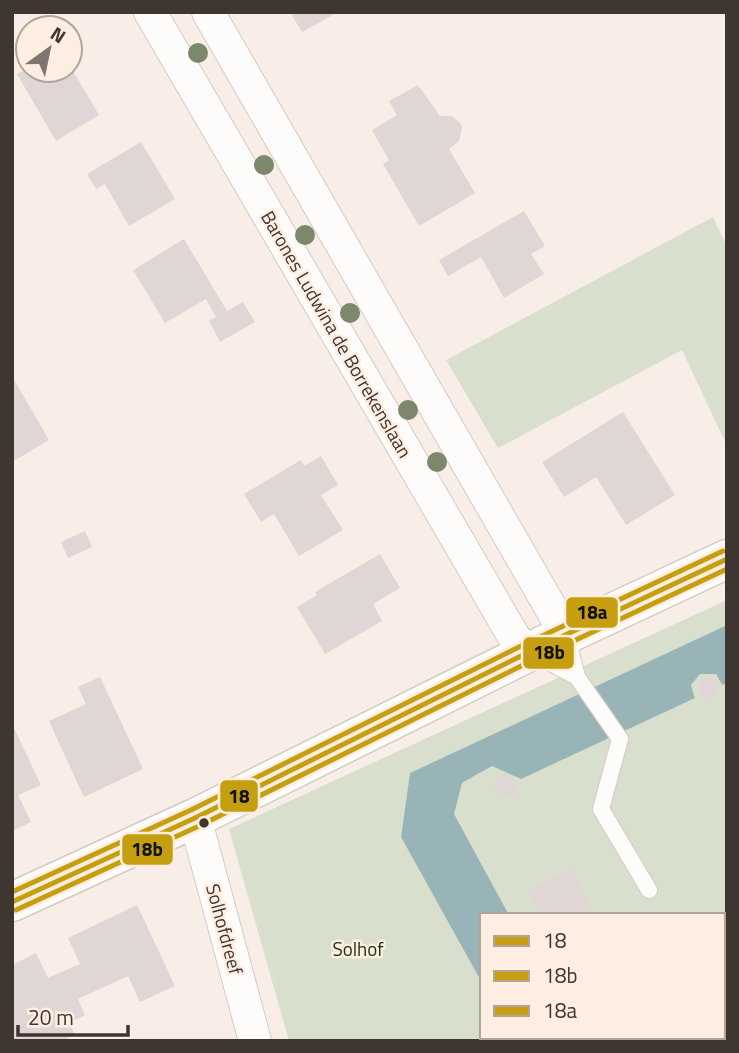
<svg xmlns="http://www.w3.org/2000/svg" width="739" height="1053" font-family="'Titillium Web',sans-serif">
	<rect width="100%" height="100%" fill="#f8eee7"/>
	<!-- green -->
	<path fill="#d8dfcd" d="M713,217L727,247V446L682,350L498,448L446,360Z
		M727,600V625L410,773L401,837L482,983V1037H512L514,1041H289L229,829Z
		M700,674H716L722,685L727,683V1041H579L577,1037H723V915H509L453,814L462,783L492,766L695,697L691,685Z"/>
	<!-- water -->
	<path fill="#99b4b7" d="M727,625V683L722,685L716,674H700L691,685L695,698L521,779L492,766L462,783L454,814L509,915H482V983L401,837L410,773Z"/>
	<!-- building -->
	<path fill="#dfd6d5" d="M290,12H338L302,32Z
		M70,66L99,115L56,141L17,74L28,68V70H70Z
		M418,85L440,116H452L460,123L462,128L459,141L449,149L475,193L419,226L383,164L389,160L372,130L397,115L389,101Z
		M141,142L175,199L129,226L105,184L96,189L87,174Z
		M524,211L545,246L531,254L544,274L504,298L481,257L448,276L439,260Z
		M184,239L227,311L243,302L255,322L220,342L209,321L216,317L206,299L165,323L133,270Z
		M12,376L49,440L12,462Z
		M623,412L675,495L626,525L596,477L564,497L542,462Z
		M321,456L338,485L321,495L343,530L299,556L274,514L261,522L244,494L301,460L304,466Z
		M85,531L92,547L68,558L61,542Z
		M380,554L400,588L373,604L382,621L325,654L297,607L317,595L315,592Z
		M100,677L143,769L84,797L49,721L86,704L78,687Z
		M698 688a10 10 0 1 1 20 0a10 10 0 1 1-20 0Z
		M12,724L41,785L18,795L31,822L12,831Z
		M495 786a11 11 0 1 1 22 0a11 11 0 1 1-22 0Z
		M571,869L594,915H542L528,890Z
		M137,905L175,986L140,1002L128,976L78,999L85,1015L69,1023L75,1035L62,1041H12V965L36,953L48,978L80,964L68,938Z
		M727,913V1009L723,1006V915Z"/>
	<g fill="none" stroke-linecap="round" stroke-linejoin="round">
		<!-- lane casing -->
		<g stroke="#d3cbc5" stroke-width="18">
			<path id="lane" d="M567,636L577,677L620,739L601,809L649,890
				M533,654L577,677"/>
		</g>
		<!-- street casing -->
		<g stroke="#d3cbc5" stroke-width="34">
			<path id="street" d="M150,12L507,625L516,640L529,652
				M208,12L567,636
				M195,818L255,1041"/>
		</g>
		<!-- secondary casing -->
		<g stroke="#d3cbc5" stroke-width="41">
			<path id="secondary" d="M12,902L195,818L529,652L727,559"/>
		</g>
		<!-- lane -->
		<use href="#lane" stroke="#fefcfb" stroke-width="16"/>
		<!-- street -->
		<use href="#street" stroke="#fefcfb" stroke-width="32"/>
		<!-- secondary -->
		<use href="#secondary" stroke="#fefcfb" stroke-width="38"/>
		<!-- bus-1 casing -->
		<g stroke="#feede1" stroke-width="10">
			<path id="bus-1" d="M12,902L195,818L529,652L727,559"/>
		</g>
		<!-- bus-2 casing -->
		<g stroke="#feede1" stroke-width="10">
			<path id="bus-2" d="M16,910L199,826L533,660L727,569"/>
		</g>
		<!-- bus-3 casing -->
		<g stroke="#feede1" stroke-width="10">
			<path id="bus-3" d="M12,892L191,810L525,644L723,551"/>
		</g>
		<!-- bus-1 -->
		<use href="#bus-1" stroke="#c59f0f" stroke-width="5"/>
		<!-- bus-2 -->
		<use href="#bus-2" stroke="#c59f0f" stroke-width="5"/>
		<!-- bus-3 -->
		<use href="#bus-3" stroke="#c59f0f" stroke-width="5"/>
	</g>
	<!-- trees -->
	<g fill="#7c876c">
		<circle cx="198" cy="53" r="10"/>
		<circle cx="264" cy="165" r="10"/>
		<circle cx="305" cy="235" r="10"/>
		<circle cx="350" cy="313" r="10"/>
		<circle cx="408" cy="410" r="10"/>
		<circle cx="437" cy="462" r="10"/>
	</g>
	<!-- markers -->
	<circle fill="#3f3631" stroke="#feede1" stroke-width="2.5" cx="204" cy="823" r="6"/>
	<g text-anchor="middle" dominant-baseline="central" stroke-width="5" stroke-linejoin="round" paint-order="stroke">
		<!-- street labels -->
		<g font-size="19" fill="#3f3631" stroke="#feede1">
			<text transform="translate(337 334) rotate(60)">Barones Ludwina de Borrekenslaan</text>
			<text transform="translate(225 929) rotate(75)">Solhofdreef</text>
		</g>
		<!-- park labels -->
		<g font-size="19" fill="#163307" stroke="#feede1">
			<text x="358" y="948">Solhof</text>
		</g>
	</g>
	<g stroke="#feede1" stroke-width="2.5">
		<rect x="565" y="596" width="54" height="33" rx="7" fill="#c59f0f"/>
		<rect x="522" y="636" width="53" height="34" rx="7" fill="#c59f0f"/>
		<rect x="219" y="779" width="40" height="34" rx="7" fill="#c59f0f"/>
		<rect x="121" y="833" width="53" height="33" rx="7" fill="#c59f0f"/>
	</g>
	<g font-size="19" text-anchor="middle" font-weight="bold" fill="#111">
		<text x="592" y="619">18a</text>
		<text x="549" y="659">18b</text>
		<text x="239" y="803">18</text>
		<text x="147" y="856">18b</text>
	</g>
	<!-- border -->
	<rect width="739" height="1053" fill="none" stroke="#3f3631" stroke-width="28"/>
	<!-- legend -->
	<rect x="480" y="913" width="245" height="126" fill="#feede1" stroke="#b2a49b" stroke-width="2"/>
	<rect x="494" y="936" width="35" height="10" fill="#c59f0f" stroke="#b2a49b" stroke-width="2"/>
	<text x="543" y="948" font-size="21" fill="#3f3631">18</text>
	<rect x="494" y="971" width="35" height="10" fill="#c59f0f" stroke="#b2a49b" stroke-width="2"/>
	<text x="543" y="983" font-size="21" fill="#3f3631">18b</text>
	<rect x="494" y="1006" width="35" height="10" fill="#c59f0f" stroke="#b2a49b" stroke-width="2"/>
	<text x="543" y="1018" font-size="21" fill="#3f3631">18a</text>
	<!-- north arrow -->
	<g transform="translate(49 49) rotate(33)"><circle r="33" fill="#feede1" stroke="#b2a49b" stroke-width="2"/>
	<path d="M0-5L12 26L0 18L-12 26Z" fill="#807671"/>
	<text y="-10" font-size="19" font-weight="bold" text-anchor="middle" fill="#3f3631">N</text>
	</g>
	<!-- scale -->
	<path d="M18 1025v10h110v-10" fill="none" stroke="#3f3631" stroke-width="3.5"/>
	<text x="28" y="1025" font-size="21" fill="#3f3631" stroke="#feede1" stroke-width="5" paint-order="stroke">20 m</text>
</svg>
